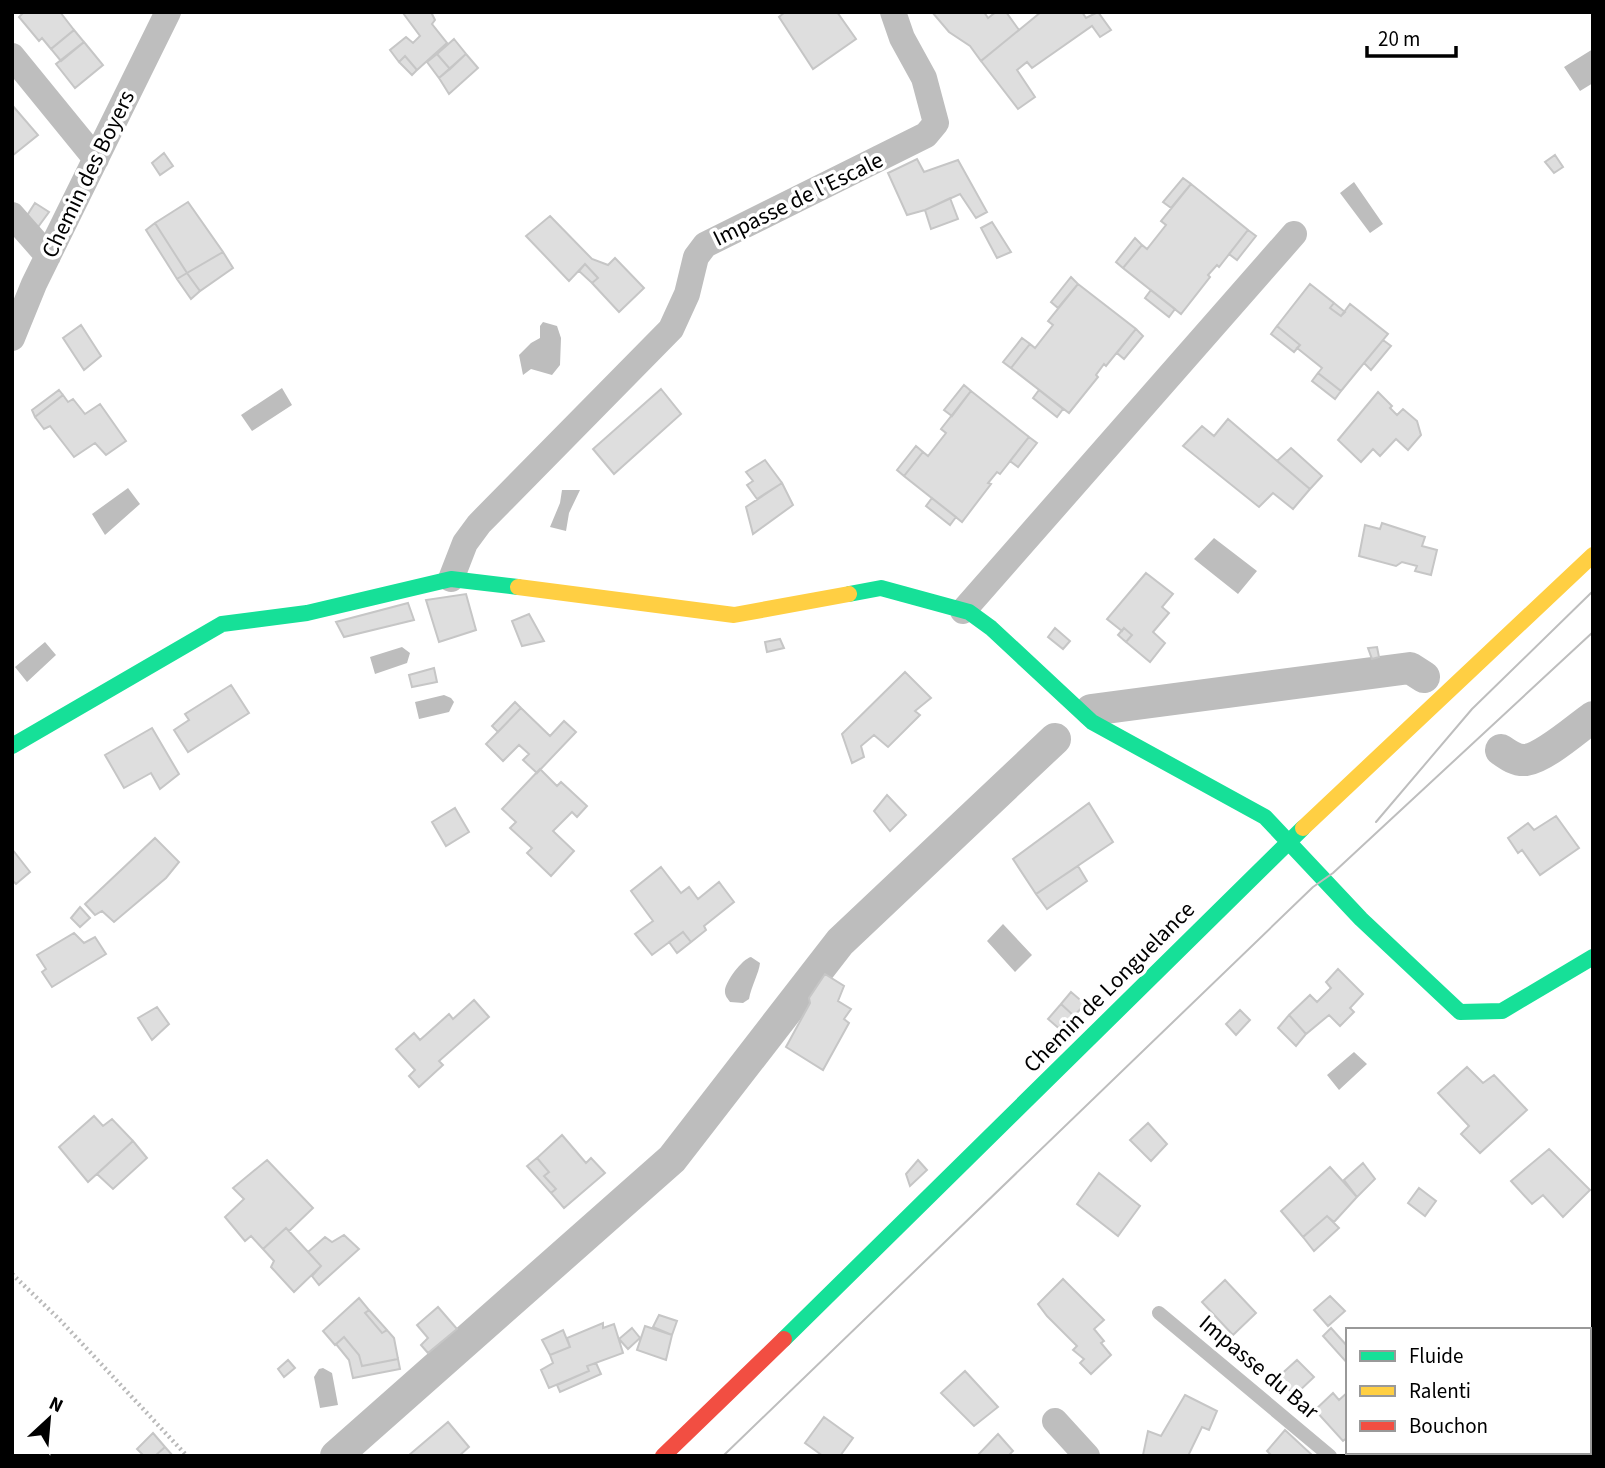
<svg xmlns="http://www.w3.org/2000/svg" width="1605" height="1468" font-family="'Source Sans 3',sans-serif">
	<rect width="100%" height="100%" fill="#fff"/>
	<!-- water -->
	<path fill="#bdbdbd" d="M1593,49V83L1580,91L1564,67Z
		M1354,182L1383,224L1370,233L1340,193Z
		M543,322L557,326L561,338L560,365L552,375L531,369L523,375L519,355L531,343L540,338V326Z
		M282,388L292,405L252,431L241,415Z
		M128,488L140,504L105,535L92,514Z
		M562,490H580L569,513L566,531L550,527L560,503Z
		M1214,538L1257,571L1238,594L1194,559Z
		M45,642L56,655L27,682L15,667Z
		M402,647L410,653L407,663L375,674L370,657Z
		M444,695L451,698L454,702L449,712L419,719L415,702Z
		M1003,924L1032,955L1015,972L987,941Z
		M751,957L760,963C759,973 751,987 749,999L743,1003L730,1002C728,999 725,996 725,992C724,983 742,959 751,957Z
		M1354,1052L1367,1064L1339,1090L1327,1075Z
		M323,1368L332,1373L338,1405L320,1408L314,1377L319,1369Z"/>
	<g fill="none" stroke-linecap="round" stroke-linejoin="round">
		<!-- canal -->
		<path stroke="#bdbdbd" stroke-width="32" d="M1091,710L1410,668L1424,677
			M1501,750C1508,755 1516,761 1526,760C1545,757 1576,729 1593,717
			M336,1456L672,1159L840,942L1055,739"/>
	</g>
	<!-- building -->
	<path fill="#dedede" stroke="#c6c6c6" stroke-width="2" d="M24,12H60L74,30L51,49L42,38L39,41L19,17Z
		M431,12L435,20L432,24L447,43L417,70L405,56L399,62L390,50L406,37L413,43L420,36L403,13Z
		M785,12H837L856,39L813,69L779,17Z
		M932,12H984L988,18L996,12H1006L1019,30L981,61L970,46L949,32Z
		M1041,12H1082L1086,18L1098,12L1111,30L1100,37L1092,26L1032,68L1027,62L1017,70L1035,97L1018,109L981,61Z
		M74,30L84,42L61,61L51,49Z
		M454,39L466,54L450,69L437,54Z
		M84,42L103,65L75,88L56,64Z
		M437,54L450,69L439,78L427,62Z
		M466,54L478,68L449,94L439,78Z
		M405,56L417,70L412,75L399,62Z
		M12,105L38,135L12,156Z
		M164,153L173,166L160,175L152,163Z
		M1555,155L1563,167L1554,173L1545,162Z
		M917,159L924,172L958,160L987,212L976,218L960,194L925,210L907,215L888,173Z
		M1183,178L1191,184L1171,208L1163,202Z
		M1191,184L1248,230L1219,267L1217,265L1208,275L1210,277L1181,314L1123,268L1142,245L1147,249L1166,225L1161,221Z
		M950,198L958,219L931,229L925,210Z
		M188,202L223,252L187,273L155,223Z
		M35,203L49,212L38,227L26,217Z
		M550,216L592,259L608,265L615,258L644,288L619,312L592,283L598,278L585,264L569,281L526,236Z
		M992,222L1011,252L997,258L981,228Z
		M155,223L187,273L177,279L146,230Z
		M1248,230L1256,236L1237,260L1229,254Z
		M1135,238L1142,245L1123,268L1116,262Z
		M223,252L233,268L200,291L187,273Z
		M585,264L598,278L592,283L579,271Z
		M187,273L200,291L191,299L177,279Z
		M1071,277L1078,284L1058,308L1051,302Z
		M1078,284L1136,329L1106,366L1104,364L1096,375L1098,377L1069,413L1011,368L1030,344L1035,348L1053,325L1048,321Z
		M1310,284L1334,303L1330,308L1341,316L1350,304L1388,334L1341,391L1318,373L1322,368L1297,348L1300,345L1277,326Z
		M1151,290L1175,309L1169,317L1145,298Z
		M1334,303L1345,312L1341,316L1330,308Z
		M81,325L101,356L84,370L63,338Z
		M1277,326L1300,345L1294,352L1271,334Z
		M1136,329L1143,336L1124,359L1117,353Z
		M1022,338L1030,344L1011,368L1003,362Z
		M1383,340L1391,346L1371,370L1364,363Z
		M1318,373L1341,391L1335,399L1312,381Z
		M964,385L971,391L952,416L944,410Z
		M661,389L681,414L614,474L593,449Z
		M59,390L63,395L35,417L32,410Z
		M1039,390L1063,409L1057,417L1033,398Z
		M971,391L1029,437L1000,474L997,472L988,483L991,484L962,522L904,476L923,452L928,456L946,433L941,429Z
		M1378,392L1392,406L1390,408L1397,415L1403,409L1417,421L1421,435L1408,450L1396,439L1380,456L1373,449L1361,462L1338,440Z
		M63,395L68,402L73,399L85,414L100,404L126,441L106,455L95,443L74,457L50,426L44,429L35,417Z
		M1228,419L1310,489L1293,509L1273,493L1259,507L1183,446L1202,426L1214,436Z
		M1029,437L1037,443L1018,467L1010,461Z
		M916,446L923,452L904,476L897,470Z
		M1291,448L1322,476L1310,489L1277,461Z
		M765,460L782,483L757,499L747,485L753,481L746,472Z
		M782,483L793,505L753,534L746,507Z
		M932,498L956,517L950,525L926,506Z
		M1382,523L1425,537L1422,546L1437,550L1431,575L1415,571L1417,566L1402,562L1396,566L1359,556L1365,525L1380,529Z
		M1146,573L1173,594L1162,607L1169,613L1153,632L1165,643L1150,662L1126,642L1132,635L1124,628L1122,631L1107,619Z
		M466,594L476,630L439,642L426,600Z
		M408,603L414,620L344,637L336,622Z
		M529,614L544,641L522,646L512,621Z
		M1055,628L1070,641L1063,649L1048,637Z
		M1124,628L1132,635L1126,642L1118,635Z
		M780,639L784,648L767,652L765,642Z
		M1377,647L1379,657L1372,659L1368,648Z
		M434,668L437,682L412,687L409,675Z
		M905,672L931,698L915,711L920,715L888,747L874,735L861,746L864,757L852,763L842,734Z
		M231,685L249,713L188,752L174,730L189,720L185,714Z
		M515,702L521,708L498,732L492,726Z
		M521,708L550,736L564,721L576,732L537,773L523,760L529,754L519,745L503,761L486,744Z
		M152,728L179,774L160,789L151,773L124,788L105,755Z
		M540,769L557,786L561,782L587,806L577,817L572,812L553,831L574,851L551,876L527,853L532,848L510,828L516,822L502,809Z
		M887,795L906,815L890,831L874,811Z
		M1089,803L1113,842L1036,894L1013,859Z
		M455,808L469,832L446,846L432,822Z
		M1556,816L1579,848L1540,875L1522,850L1518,853L1508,838L1528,823L1534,830Z
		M155,838L179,862L166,878L114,922L102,911L95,915L85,904Z
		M12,849L30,872L16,884L12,880Z
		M1078,866L1087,881L1047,909L1036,894Z
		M661,867L681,893L689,887L698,899L719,882L734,902L704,926L706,930L691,942L683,932L652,955L635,934L653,921L631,891Z
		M80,907L90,918L80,927L71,918Z
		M683,932L691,942L677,953L669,942Z
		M74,933L84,943L95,937L106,954L52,987L42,972L46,969L37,955Z
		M1338,969L1363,994L1350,1008L1354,1012L1340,1026L1329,1015L1306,1034L1289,1015L1310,995L1317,1002L1331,988L1326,982Z
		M825,974L844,986L838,1001L851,1009L844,1019L849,1023L823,1070L786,1047L810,1003L809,998Z
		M1071,992L1085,1004L1074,1016L1061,1004Z
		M474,1000L489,1017L439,1061L443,1065L419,1087L409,1076L415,1070L396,1049L414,1033L420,1040L449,1014L453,1019Z
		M1061,1004L1074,1016L1062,1031L1048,1019Z
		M157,1007L169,1024L152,1040L138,1018Z
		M1240,1010L1250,1020L1236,1035L1226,1024Z
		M1289,1015L1306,1034L1296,1046L1278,1028Z
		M1467,1067L1483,1083L1494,1075L1527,1110L1480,1153L1461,1134L1469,1126L1438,1093Z
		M94,1116L103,1126L112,1119L133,1141L88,1182L59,1147Z
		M1148,1123L1167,1144L1151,1161L1130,1140Z
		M562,1135L586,1163L591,1158L605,1173L564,1208L551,1193L556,1189L544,1176L549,1172L537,1158Z
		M133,1141L147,1158L113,1189L97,1174Z
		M1549,1149L1590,1190L1563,1217L1543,1195L1532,1204L1511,1181Z
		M537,1158L549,1172L544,1176L556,1189L551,1193L527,1166Z
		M267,1160L313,1208L289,1231L286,1228L263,1249L251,1236L245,1241L225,1217L244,1199L233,1188Z
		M918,1160L927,1170L910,1186L906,1174Z
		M1363,1163L1375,1179L1357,1197L1344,1180Z
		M1330,1167L1357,1197L1334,1222L1327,1216L1303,1237L1281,1211Z
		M1099,1173L1140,1206L1118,1236L1077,1204Z
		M1419,1188L1436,1201L1425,1216L1408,1203Z
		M1327,1216L1339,1228L1314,1251L1303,1237Z
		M286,1228L321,1266L294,1292L271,1267L274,1261L263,1249Z
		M344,1235L359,1249L319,1285L312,1276L321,1266L308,1252L325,1237L332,1242Z
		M1063,1279L1104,1320L1094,1329L1104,1341L1101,1343L1111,1355L1091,1374L1080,1363L1084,1359L1073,1350L1077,1346L1047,1316L1038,1304Z
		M1225,1280L1256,1313L1233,1335L1202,1302Z
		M1330,1296L1345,1311L1328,1326L1314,1310Z
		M359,1298L369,1310L365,1313L382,1333L387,1330L394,1338L398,1359L362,1366L359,1355L344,1337L335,1345L323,1331Z
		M438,1307L457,1329L428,1353L421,1345L428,1338L417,1325Z
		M369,1310L387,1330L382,1333L365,1313Z
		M659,1315L677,1321L672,1335L653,1327Z
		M603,1323V1328L614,1324L623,1353L587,1366L589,1371L549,1388L541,1370L553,1363L550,1355L570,1347L567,1338Z
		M645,1326L672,1335L666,1360L637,1350Z
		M632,1328L640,1338L628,1349L619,1339Z
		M1331,1328L1348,1347V1364L1323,1336Z
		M563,1330L570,1347L550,1355L542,1340Z
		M344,1337L359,1355L362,1366L398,1359L400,1369L353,1378L349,1360L336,1344Z
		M288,1360L295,1368L284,1377L278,1369Z
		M1297,1360L1314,1377L1295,1395L1276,1379Z
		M596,1363L601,1374L560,1392L557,1385L589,1371L587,1366Z
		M965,1371L998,1407L974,1426L941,1393Z
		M1348,1392V1437L1343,1441L1315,1410L1333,1393L1339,1400Z
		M1185,1395L1217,1411L1209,1430L1202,1427L1188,1456L1143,1455L1148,1431L1161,1436Z
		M824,1417L853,1438L840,1456H823L805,1443Z
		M448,1422L469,1447L459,1456H408Z
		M1285,1430L1313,1456H1272L1267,1451Z
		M153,1433L165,1447L155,1456H144L137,1449Z
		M998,1434L1013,1451L1008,1456H977Z
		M165,1447L173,1456H155Z
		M1353,1452H1385L1386,1453L1382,1456H1357Z
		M1532,1452H1558L1554,1456H1528Z"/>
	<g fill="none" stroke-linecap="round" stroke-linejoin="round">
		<!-- path -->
		<path stroke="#b9b9b9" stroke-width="4.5" stroke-dasharray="2 3.5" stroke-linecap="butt" d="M12,1274L60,1320L187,1456"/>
		<!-- lane -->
		<path stroke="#bebebe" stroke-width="14" d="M1159,1313L1330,1456"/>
		<!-- street -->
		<path stroke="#bebebe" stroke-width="26" d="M12,56L96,159
			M12,215L48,256
			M12,338L34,284L168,12
			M451,579L465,543L479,524L671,329L687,294L696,257L705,245L926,135L936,123L924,78L902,38L893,12
			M963,611L1294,234
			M1055,1421L1087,1456"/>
		<!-- fast -->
		<path stroke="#16e098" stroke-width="16" d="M849,594L881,588L969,612L991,628L1092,722L1265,817L1361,919L1460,1012L1502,1011L1593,957
			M12,746L222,624L307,613L451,579L518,587
			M784,1339L1303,828
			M1589,1352L1593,1349
			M1475,1456L1479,1452"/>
		<!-- slow -->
		<path stroke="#ffcf43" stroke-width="16" d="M518,587L734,615L849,594
			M1303,828L1593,555"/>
		<!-- jam -->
		<path stroke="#f24e42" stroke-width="16" d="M663,1456L784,1339"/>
		<!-- tram -->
		<path stroke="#bebebe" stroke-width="2" d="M1376,822L1472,709L1593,591
			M723,1456L1313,887L1333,873L1593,632"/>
	</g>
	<g text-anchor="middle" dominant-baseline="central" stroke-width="7" stroke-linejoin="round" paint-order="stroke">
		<!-- street labels -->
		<g font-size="23" fill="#000" stroke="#fff">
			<text transform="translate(88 174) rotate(-64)">Chemin des Boyers</text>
			<text transform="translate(798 199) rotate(-26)">Impasse de l'Escale</text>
			<text transform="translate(1109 987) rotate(-45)">Chemin de Longuelance</text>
			<text transform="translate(1259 1367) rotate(40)">Impasse du Bar</text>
		</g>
	</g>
	<!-- border -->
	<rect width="1605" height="1468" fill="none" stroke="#000000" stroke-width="28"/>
	<!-- legend -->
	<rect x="1346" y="1328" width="245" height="126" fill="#ffffff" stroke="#999999" stroke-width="2"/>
	<rect x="1360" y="1351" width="35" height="10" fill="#16e098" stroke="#999999" stroke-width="2"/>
	<text x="1409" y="1363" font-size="21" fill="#000000">Fluide</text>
	<rect x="1360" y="1386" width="35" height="10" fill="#ffcf43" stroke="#999999" stroke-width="2"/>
	<text x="1409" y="1398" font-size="21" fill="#000000">Ralenti</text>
	<rect x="1360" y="1421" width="35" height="10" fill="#f24e42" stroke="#999999" stroke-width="2"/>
	<text x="1409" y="1433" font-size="21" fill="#000000">Bouchon</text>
	<!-- north arrow -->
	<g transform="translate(49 1419) rotate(26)" stroke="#ffffff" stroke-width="5" paint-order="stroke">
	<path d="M0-5L12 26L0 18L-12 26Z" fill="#000000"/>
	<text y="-10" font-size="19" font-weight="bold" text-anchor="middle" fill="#000000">N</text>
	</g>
	<!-- scale -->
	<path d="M1367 46v10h89v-10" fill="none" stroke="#000000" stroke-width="3.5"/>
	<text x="1378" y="46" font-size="21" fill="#000000" stroke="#ffffff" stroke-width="5" paint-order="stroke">20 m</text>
</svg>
